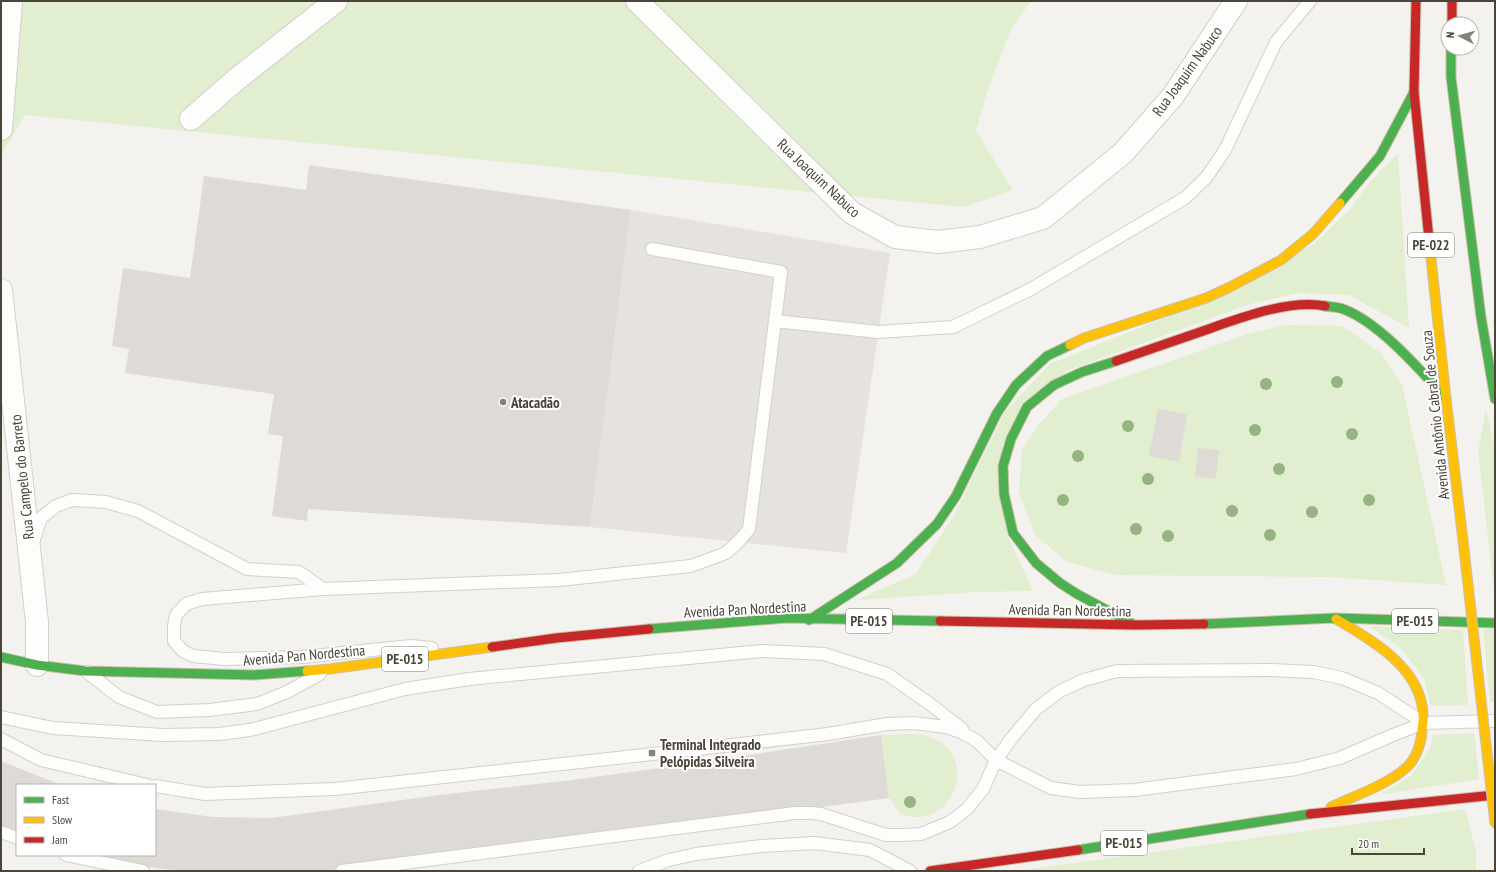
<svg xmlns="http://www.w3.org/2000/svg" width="1496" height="872" font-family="'PT Sans Narrow',sans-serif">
	<rect width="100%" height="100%" fill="#f4f2ee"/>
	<!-- green -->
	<path fill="#e1eecf" d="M1,1H1031L1010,31L988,90L976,131L1013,190L964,207L25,115L1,155Z
		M1398,153L1409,328L1349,295L1298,293L1250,304L1066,371L1002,445L1007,534L1033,591L978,592L856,600L916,574L953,517L1005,412L1050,364L1164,318L1314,244L1350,209L1372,180Z
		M1287,325L1343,326L1382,354L1402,385L1446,585L1329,577L1116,575L1067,562L1035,535L1019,493L1022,449L1041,422L1062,399L1251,333Z
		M1486,409L1495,450V597L1478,452Z
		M1369,626L1463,630L1468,705L1431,706L1424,678L1402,649Z
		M1483,629H1495V702H1490Z
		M1474,733L1479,779L1379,795L1411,776L1430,749L1433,735Z
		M881,735C894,735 914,732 927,736C981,750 957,834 900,814L889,798Z
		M1465,809L1476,851V871H1017Z"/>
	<!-- parking -->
	<path fill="#e6e3df" d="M631,210L890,253L846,553L590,527Z"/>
	<!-- building -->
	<path fill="#dedbd6" d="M309,165L631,210L590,527L308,509L307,521L272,516L283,436L268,434L274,394L125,373L129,349L112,346L123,268L190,278L204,176L306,190Z
		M1158,409L1187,414L1179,462L1149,456Z
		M1198,448L1219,450L1216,479L1195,476Z
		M881,735L889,798L512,849L323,871H179L149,867L86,856L155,855V809L213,817L271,818L439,795L572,780L703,762Z
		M1,761L61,785H17V834L1,827Z"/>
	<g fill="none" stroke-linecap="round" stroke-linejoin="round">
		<!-- lane casing -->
		<g stroke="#d2d0cb" stroke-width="14">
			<path id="lane" d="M652,249L781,272L775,321
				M33,542L41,518L56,506L72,500L106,502L138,511L247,569L299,572L323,589L559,580L691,566L726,553L739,541L749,529L775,321L878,332L953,327L1031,289L1185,198L1206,178L1225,150L1276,42L1310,1
				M323,589L202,599L186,604L176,615L174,626V641L183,651L193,656L224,659L303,657L411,646L432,648
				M87,672L119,697L157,712L209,710L257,704L287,692L320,674
				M1,717L53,728L163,735L219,734L250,730L405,689L469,679L762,651L824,654L887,674L930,704L962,729
				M1,739L41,760L147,785
				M155,786L205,794L335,789L680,751L828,734L887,724L914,723L946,727L961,732L977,741L996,760L1051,788L1080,792L1134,790L1296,769L1340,758L1393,735L1424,723L1495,721
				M1,832L17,838
				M66,855L143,871
				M342,871L795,813H812L821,814L886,835H903L921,834L950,822L967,809L983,789L996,760L1011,739L1036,709L1060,691L1084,680L1117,671L1273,670L1313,672L1342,678L1378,693L1424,723
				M639,871L669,860L696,854L761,846L814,843L870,850L910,871"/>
		</g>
		<!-- street casing -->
		<g stroke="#d2d0cb" stroke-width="24">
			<path id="street" d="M637,1L852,213L895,237L938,242L980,237L1043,218L1123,153L1173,96L1236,1
				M191,119L237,79L336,1
				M1,129L11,1
				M1,290L37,622V665"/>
		</g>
		<!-- fast casing -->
		<g stroke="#ccbfa9" stroke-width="11">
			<path id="fast" d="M1451,48V77L1481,317L1495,399
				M1340,203L1380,156L1414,92
				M1325,306C1331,307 1338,307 1343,309C1379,322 1420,370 1446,398
				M1116,361L1082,372L1054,385L1027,407L1011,439L1003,466L1004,494L1013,533L1036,563L1060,583L1077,594L1131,623
				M809,620L897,563L937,524L956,496L997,413L1016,385L1047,356L1070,345
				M1204,624L1335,618L1495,623
				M649,629L786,618L940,621
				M1,657L37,665L85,671L254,675L307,671
				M1078,850L1310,814"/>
		</g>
		<!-- slow casing -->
		<g stroke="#ccbfa9" stroke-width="11">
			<path id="slow" d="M1430,249L1446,398L1464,549
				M1070,345L1084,338L1206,298L1230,287L1281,260L1313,234L1340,203
				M307,671L330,669L492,647
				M1331,807C1354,796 1392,783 1409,765C1417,756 1422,741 1422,729C1423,724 1424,719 1423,714C1421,667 1371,640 1336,619"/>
		</g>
		<!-- jam casing -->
		<g stroke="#ccbfa9" stroke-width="11">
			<path id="jam" d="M1416,1L1414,92L1430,249
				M1452,1V24
				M1116,361C1145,351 1174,341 1203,331C1237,319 1289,299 1325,306
				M940,621L1135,625L1204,624
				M492,647L556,638L649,629
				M1310,814L1495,795
				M930,871L1078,850"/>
		</g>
		<!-- lane -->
		<use href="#lane" stroke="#fdfdfc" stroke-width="12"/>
		<!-- street -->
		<use href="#street" stroke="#fdfdfc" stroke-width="22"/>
		<!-- fast -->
		<use href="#fast" stroke="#4caf50" stroke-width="9"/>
		<!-- slow -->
		<use href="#slow" stroke="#ffc107" stroke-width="9"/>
		<!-- jam -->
		<use href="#jam" stroke="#c62828" stroke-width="9"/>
		<!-- slow-bridge casing -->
		<g stroke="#ccbfa9" stroke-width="11" stroke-linecap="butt">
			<path id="slow-bridge" d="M1464,549L1495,824"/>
		</g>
		<!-- slow-bridge -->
		<use href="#slow-bridge" stroke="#ffc107" stroke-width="9"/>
	</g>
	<!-- trees -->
	<g fill="#96b382">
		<circle cx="1337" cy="382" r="6"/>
		<circle cx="1266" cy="384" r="6"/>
		<circle cx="1128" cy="426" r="6"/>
		<circle cx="1255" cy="430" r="6"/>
		<circle cx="1352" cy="434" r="6"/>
		<circle cx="1078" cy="456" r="6"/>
		<circle cx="1279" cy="469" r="6"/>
		<circle cx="1148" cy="479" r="6"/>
		<circle cx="1063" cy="500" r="6"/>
		<circle cx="1369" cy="500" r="6"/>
		<circle cx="1232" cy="511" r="6"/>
		<circle cx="1312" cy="512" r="6"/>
		<circle cx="1136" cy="529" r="6"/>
		<circle cx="1270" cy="535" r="6"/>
		<circle cx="1168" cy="536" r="6"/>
		<circle cx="910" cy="802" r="6"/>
	</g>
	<!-- markers -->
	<g fill="#868178" stroke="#fff" stroke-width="1.5">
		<circle cx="503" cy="402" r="4"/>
		<rect x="648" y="749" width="8" height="8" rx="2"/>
	</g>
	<g text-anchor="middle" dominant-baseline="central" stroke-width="4" stroke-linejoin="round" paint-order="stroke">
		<!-- shield labels -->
		<g fill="#fff" stroke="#817c74" stroke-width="1">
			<rect x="1408" y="233" width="46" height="24" rx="3"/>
			<rect x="846" y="609" width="46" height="24" rx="3"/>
			<rect x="1392" y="609" width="46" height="24" rx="3"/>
			<rect x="382" y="647" width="46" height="24" rx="3"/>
			<rect x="1101" y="831" width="46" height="24" rx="3"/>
		</g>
		<g font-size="14" font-weight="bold" fill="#4b4439">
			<text x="1431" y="245">PE-022</text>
			<text x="869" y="621">PE-015</text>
			<text x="1415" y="621">PE-015</text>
			<text x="405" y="659">PE-015</text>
			<text x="1124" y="843">PE-015</text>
		</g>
		<!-- street labels -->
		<g font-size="15" fill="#4b4439" stroke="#fff">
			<text transform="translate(1187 71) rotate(-54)">Rua Joaquim Nabuco</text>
			<text transform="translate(819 178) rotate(43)">Rua Joaquim Nabuco</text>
			<text transform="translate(1435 415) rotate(-96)">Avenida Antônio Cabral de Souza</text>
			<text transform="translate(22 477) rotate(-96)">Rua Campelo do Barreto</text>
			<text transform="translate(745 609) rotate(-3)">Avenida Pan Nordestina</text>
			<text transform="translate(1070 610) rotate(1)">Avenida Pan Nordestina</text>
			<text transform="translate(304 655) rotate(-5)">Avenida Pan Nordestina</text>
		</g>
		<!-- poi labels -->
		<g font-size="15" font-weight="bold" fill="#4b4439" stroke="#fff" text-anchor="start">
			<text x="511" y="402">Atacadão</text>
			<text x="660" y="744">Terminal Integrado<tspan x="660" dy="17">Pelópidas Silveira</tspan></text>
		</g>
	</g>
	<!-- border -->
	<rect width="1496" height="872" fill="none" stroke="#4b4439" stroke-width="4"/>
	<!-- legend -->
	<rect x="16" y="784" width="140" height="72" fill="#ffffff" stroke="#b7b4b0"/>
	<rect x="24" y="797" width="20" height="6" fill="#4caf50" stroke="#b7b4b0"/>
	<text x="52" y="804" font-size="12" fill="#4b4439">Fast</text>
	<rect x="24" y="817" width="20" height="6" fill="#ffc107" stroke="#b7b4b0"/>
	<text x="52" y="824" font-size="12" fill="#4b4439">Slow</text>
	<rect x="24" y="837" width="20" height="6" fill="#c62828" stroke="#b7b4b0"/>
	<text x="52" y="844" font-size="12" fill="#4b4439">Jam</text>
	<!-- north arrow -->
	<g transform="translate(1460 36) rotate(276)"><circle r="19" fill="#ffffff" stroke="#b7b4b0"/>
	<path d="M0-3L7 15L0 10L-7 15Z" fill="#868178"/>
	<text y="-6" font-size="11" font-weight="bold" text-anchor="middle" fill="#4b4439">N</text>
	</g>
	<!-- scale -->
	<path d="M1352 848v6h72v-6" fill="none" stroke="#4b4439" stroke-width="2"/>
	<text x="1358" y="848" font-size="12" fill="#4b4439" stroke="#ffffff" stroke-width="3" paint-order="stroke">20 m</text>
</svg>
